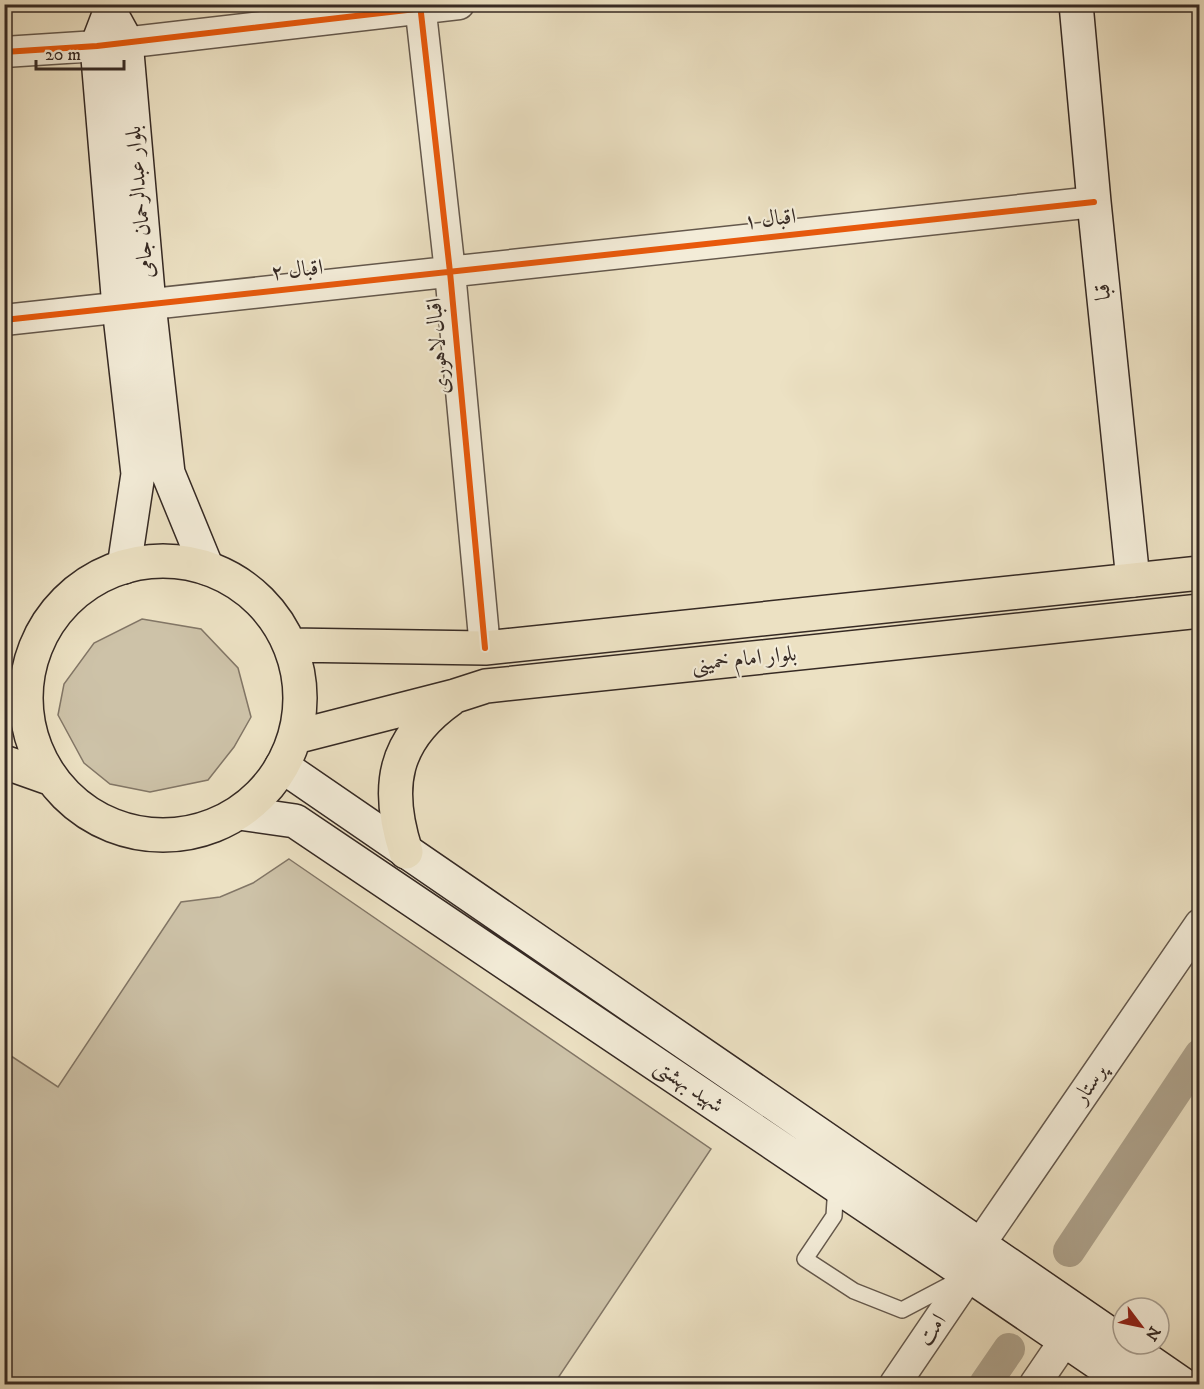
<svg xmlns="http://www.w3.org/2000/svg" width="1204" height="1389" font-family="'IM FELL DW Pica',Amiri,serif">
	<rect width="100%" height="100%" fill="#ece1c3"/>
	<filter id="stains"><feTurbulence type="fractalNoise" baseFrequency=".00333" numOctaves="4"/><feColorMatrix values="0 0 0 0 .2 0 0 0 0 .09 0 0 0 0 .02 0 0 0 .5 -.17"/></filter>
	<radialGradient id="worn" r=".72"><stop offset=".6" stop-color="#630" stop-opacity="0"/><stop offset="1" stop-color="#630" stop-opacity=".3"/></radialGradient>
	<!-- green -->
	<path fill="#cdc2a8" stroke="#827666" stroke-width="1.5" d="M142,619L201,629L238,668L251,717L234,747L208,780L150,792L110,784L84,763L58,715L64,684L94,643Z
		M289,859L711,1149L554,1384H5V1052L58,1087L181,902L220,897L253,883Z"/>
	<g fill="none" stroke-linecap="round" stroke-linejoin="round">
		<!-- canal -->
		<path stroke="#aea38d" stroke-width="32" d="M1069,1251L1200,1055
			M985,1384L1009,1349"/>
		<!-- lane casing -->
		<g stroke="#64584c" stroke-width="18">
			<path id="lane" d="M836,1185L834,1216L805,1259L854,1291L902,1310L959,1280"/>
		</g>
		<!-- street casing -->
		<g stroke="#64584c" stroke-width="33">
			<path id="street" d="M420,4L450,272L485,648
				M4,52L97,46L459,4
				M4,320L1094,202
				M980,1244L1200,924
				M895,1384L969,1275
				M1035,1384L1065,1340"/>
		</g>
		<!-- secondary casing -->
		<g stroke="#362a24" stroke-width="36">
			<path id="secondary" d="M108,4L110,12L126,41L149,304L168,473L207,568
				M1076,4L1094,202L1133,580
				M110,12L97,46L119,307L138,474L124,567
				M282,766L1123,1343
				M239,813L295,821L969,1275L1129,1384
				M1124,1344L1182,1384"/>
		</g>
		<!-- primary casing -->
		<g stroke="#362a24" stroke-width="36">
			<path id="primary" d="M26 698a137 137 0 1 1 274 0a137 137 0 1 1-274 0Z
				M290,645L485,648L1200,573
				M295,737L455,696L486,686L1200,611
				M4,762L52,779
				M406,852C385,787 393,740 451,699"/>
		</g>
		<!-- lane -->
		<use href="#lane" stroke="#f3ecd8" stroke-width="15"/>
		<!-- street -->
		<use href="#street" stroke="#f3ecd8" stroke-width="30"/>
		<!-- secondary -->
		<use href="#secondary" stroke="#f3ecd8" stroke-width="33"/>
		<!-- primary -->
		<use href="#primary" stroke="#ece1c3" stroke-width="33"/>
		<!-- cycleway casing -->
		<g stroke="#f3ecd8" stroke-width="10">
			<path id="cycleway" d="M420,4L450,272L485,648
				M4,52L97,46L459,4
				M4,320L1094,202"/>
		</g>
		<!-- cycleway -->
		<use href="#cycleway" stroke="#e8590c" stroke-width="6"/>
	</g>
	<g text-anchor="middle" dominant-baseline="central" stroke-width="4.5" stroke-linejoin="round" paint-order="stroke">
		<!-- street labels -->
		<g font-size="22" fill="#362a24" stroke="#f3ecd8">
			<text transform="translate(140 202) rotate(-95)">بلوار عبدالرحمان جامی</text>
			<text transform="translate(770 219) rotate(-6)">اقبال ۱</text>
			<text transform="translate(297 270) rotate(-6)">اقبال ۲</text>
			<text transform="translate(1103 292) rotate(-96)">قبا</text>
			<text transform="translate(438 346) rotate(-95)">اقبال لاهوری</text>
			<text transform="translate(744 659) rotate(-6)">بلوار امام خمینی</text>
			<text transform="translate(1090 1084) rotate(-56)">پرستار</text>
			<text transform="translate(689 1086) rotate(34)">شهید بهشتی</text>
			<text transform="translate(932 1330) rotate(-56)">امت</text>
		</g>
	</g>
	<!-- margin -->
	<rect width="1204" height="1389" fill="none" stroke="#ece1c3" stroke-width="24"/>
	<rect x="6" y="6" width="1192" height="1377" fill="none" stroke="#362a24" stroke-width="3"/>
	<rect x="12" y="12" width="1180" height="1365" fill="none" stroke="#362a24" stroke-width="1.5"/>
	<!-- north arrow -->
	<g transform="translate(1141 1326) rotate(122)"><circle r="28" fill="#f3ecd8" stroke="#a79e90" stroke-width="1.5"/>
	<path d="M0-4.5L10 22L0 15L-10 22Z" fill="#8f2418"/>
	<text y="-9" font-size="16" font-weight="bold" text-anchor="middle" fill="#362a24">N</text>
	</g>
	<!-- scale -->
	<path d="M36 60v9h88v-9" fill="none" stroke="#362a24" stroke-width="3"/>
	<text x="45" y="60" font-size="18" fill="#362a24" stroke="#f3ecd8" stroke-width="4.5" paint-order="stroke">20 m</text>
	<rect width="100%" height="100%" filter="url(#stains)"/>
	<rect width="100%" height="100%" fill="url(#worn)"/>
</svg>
